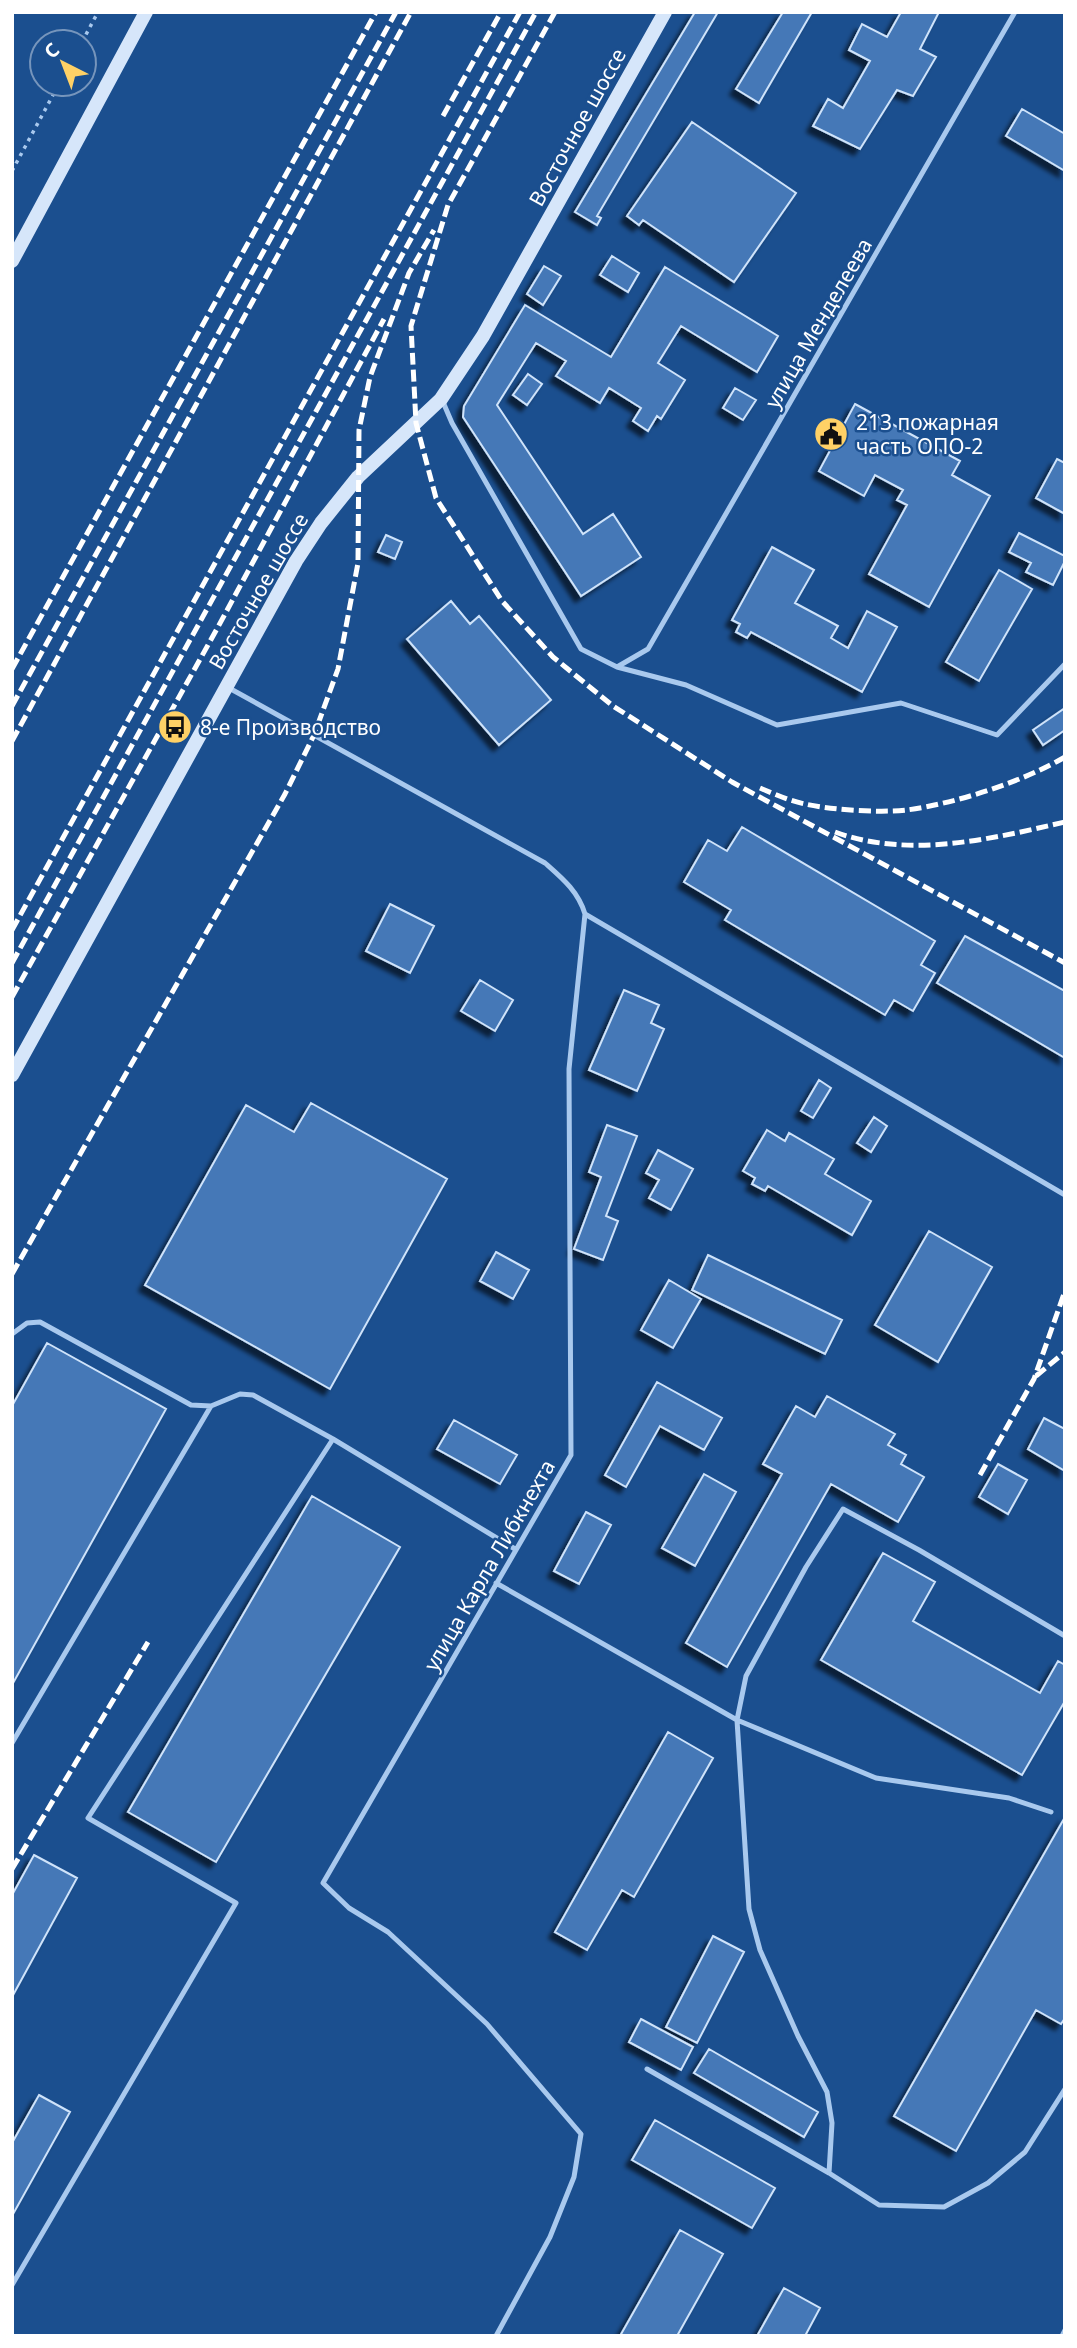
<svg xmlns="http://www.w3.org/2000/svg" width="1077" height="2348" font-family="'Noto Sans',sans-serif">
	<defs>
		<filter id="shadow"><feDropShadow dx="-6" dy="6" stdDeviation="2" flood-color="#0009"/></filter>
	</defs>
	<rect width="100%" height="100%" fill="#1b4f8f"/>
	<!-- building -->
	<path fill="#4478b7" stroke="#cfe3fa" stroke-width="2" filter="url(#shadow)" d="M695,12H718L597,216L601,218L597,225L575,212Z
		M783,12H812L759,103L736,89Z
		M901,12H939L920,49L936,57L913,96L897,90L860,149L813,126L828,99L843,108L870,61L849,50L862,24L887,37Z
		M1022,109L1065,134V171L1006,136Z
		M692,122L796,193L734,282L643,220L639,225L627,216Z
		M612,256L639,273L628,292L600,275Z
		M544,266L561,276L543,305L527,294Z
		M665,267L778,336L757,372L681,326L658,363L685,380L661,419L657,416L648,431L633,421L641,408L609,388L600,403L556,376L566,361L536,343L497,405L583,534L613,514L641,557L581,596L463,417L464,406L525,305L611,357Z
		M528,374L542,384L527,405L513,395Z
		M735,388L756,400L743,420L723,408Z
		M855,404L960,461L952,475L990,496L929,607L869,574L907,505L897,500L903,490L875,475L864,496L819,471Z
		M1057,459L1065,463V514L1036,498Z
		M1019,533L1065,556V561L1053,585L1026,572L1031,563L1009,552Z
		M386,535L402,542L395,559L378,552Z
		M772,547L814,570L795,603L838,626L831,638L848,648L867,611L897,627L862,692L751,632L747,638L736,632L740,624L732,620Z
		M999,570L1032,589L979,681L946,662Z
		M451,601L470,624L479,616L551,700L499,745L407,639Z
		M1065,708V730L1043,745L1033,730Z
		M742,827L935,941L921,965L935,973L913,1011L894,1000L885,1015L725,920L731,910L684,882L708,840L727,851Z
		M390,904L434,926L410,973L366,951Z
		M965,936L1065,991V1058L937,983Z
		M480,980L513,1000L495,1031L461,1011Z
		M624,990L659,1005L651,1023L664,1029L637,1091L589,1070Z
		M819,1080L831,1088L813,1118L801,1111Z
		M311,1103L447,1179L330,1389L145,1285L246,1105L294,1132Z
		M874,1117L887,1126L871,1152L857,1143Z
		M607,1125L637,1136L606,1216L618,1221L603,1260L574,1249L601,1177L589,1172Z
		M767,1130L785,1141L789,1133L834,1159L825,1174L871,1201L852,1235L768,1186L765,1191L752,1184L755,1178L743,1171Z
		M658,1150L693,1169L671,1210L649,1198L659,1180L646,1173Z
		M929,1231L992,1267L938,1362L875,1325Z
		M496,1252L529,1270L513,1299L480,1281Z
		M708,1255L842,1320L825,1354L692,1290Z
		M669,1280L701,1299L673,1348L641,1330Z
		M47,1343L166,1409L12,1685V1406Z
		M657,1382L722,1418L704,1450L660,1426L626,1487L605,1475Z
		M827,1396L895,1434L888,1445L906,1455L901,1464L924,1477L898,1522L831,1484L727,1667L686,1643L782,1474L763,1464L796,1406L815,1417Z
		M1044,1418L1065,1429V1471L1028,1449Z
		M454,1420L517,1455L500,1484L437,1449Z
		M998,1464L1027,1480L1008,1514L979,1497Z
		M704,1474L736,1492L695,1566L662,1548Z
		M312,1496L400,1547L216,1862L128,1812Z
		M586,1512L611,1525L579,1584L554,1571Z
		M883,1553L935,1582L913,1621L1040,1693L1058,1661L1065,1665V1701L1022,1775L821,1660Z
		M668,1732L713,1758L634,1897L622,1890L587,1950L555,1932Z
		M1065,1817V2018L1061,2024L1036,2010L956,2151L894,2116Z
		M34,1855L77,1878L12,1997V1895Z
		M713,1936L744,1952L697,2043L666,2027Z
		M641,2019L693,2047L681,2070L629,2042Z
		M709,2049L818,2112L804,2137L694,2073Z
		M39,2095L70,2112L12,2216V2143Z
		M655,2120L775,2188L752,2228L632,2160Z
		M680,2230L723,2254L677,2336H620Z
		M784,2288L820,2308L805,2336H757Z"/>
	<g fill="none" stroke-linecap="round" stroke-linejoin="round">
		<!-- path -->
		<path stroke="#a9c9ee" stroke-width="3.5" stroke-dasharray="3.5 5" stroke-linecap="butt" d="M82,42L98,12
			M12,171L59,84"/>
		<!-- lane -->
		<path stroke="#a9c9ee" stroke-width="5" d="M443,402L452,423L581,649L617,667L648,649L1015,12
			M617,667L686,685L777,725L901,703L997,735L1065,664
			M229,688L545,863C562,878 578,891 585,914L569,1069L571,1455L323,1883L349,1908L388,1932L487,2024L581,2134L574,2177L550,2237L496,2336
			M585,914L1065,1195
			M12,1334L27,1323L40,1322L191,1405L211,1406L240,1394L253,1395L333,1439L515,1549
			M496,1583L737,1720L876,1778L1009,1798L1051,1812
			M12,1743L211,1406
			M647,2069L829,2173L879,2205L944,2207L988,2183L1025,2152L1065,2089
			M829,2173L832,2123L827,2092L798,2036L760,1950L749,1909L737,1720L746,1676L806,1567L843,1509L919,1550L1065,1636
			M12,2285L236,1903L88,1818L333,1439
			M1062,2336L1065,2330"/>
		<!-- secondary -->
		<path stroke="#d6e6fa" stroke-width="14" d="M12,261L146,12
			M12,1075L296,561L321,523L358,477L441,399L483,336L665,12"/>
		<!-- rail -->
		<path stroke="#fff" stroke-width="5" stroke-dasharray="12 5" stroke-linecap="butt" d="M555,12L448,205L411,326L416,423L436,498L502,601L553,657L613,706L732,782L1065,963
			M443,116L501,12
			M12,669L376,12
			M12,706L396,12
			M12,741L411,12
			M760,788C774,794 790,801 805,804C832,810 880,813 907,810C957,803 1022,782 1065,757
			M835,832C909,859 991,839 1065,822
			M12,930L520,12
			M12,963L536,12
			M12,997L218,627L384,319
			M12,1274L285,794L314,735L338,669L358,563L359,430L370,377L409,273L434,230
			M1036,1376L1065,1352
			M980,1475L1034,1379L1065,1291
			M12,1869L148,1642"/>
	</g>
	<!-- icons -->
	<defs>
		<g id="civic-disc" transform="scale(1.75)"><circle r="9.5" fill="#ffd166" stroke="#1b4f8f"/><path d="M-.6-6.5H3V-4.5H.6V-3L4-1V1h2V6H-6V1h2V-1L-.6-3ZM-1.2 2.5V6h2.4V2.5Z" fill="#111"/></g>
		<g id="bus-disc" transform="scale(1.75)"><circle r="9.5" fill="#ffd166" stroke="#1b4f8f"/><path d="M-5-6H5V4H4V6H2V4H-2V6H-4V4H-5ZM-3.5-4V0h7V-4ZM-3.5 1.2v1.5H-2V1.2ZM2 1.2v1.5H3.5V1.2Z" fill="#111"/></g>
	</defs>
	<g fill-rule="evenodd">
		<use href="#civic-disc" x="831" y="434"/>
		<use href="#bus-disc" x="175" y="727"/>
	</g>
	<g text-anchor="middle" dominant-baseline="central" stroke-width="5" stroke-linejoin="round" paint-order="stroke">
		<!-- street labels -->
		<g font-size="21" fill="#fff" stroke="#1b4f8f">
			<text transform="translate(577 127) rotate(-61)">Восточное шоссе</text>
			<text transform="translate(818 323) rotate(-60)">улица Менделеева</text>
			<text transform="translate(258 591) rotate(-60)">Восточное шоссе</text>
			<text transform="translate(489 1565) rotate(-60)">улица Карла Либкнехта</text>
		</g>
		<!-- poi labels -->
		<g font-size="21" fill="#fff" stroke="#1b4f8f" text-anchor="start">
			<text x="856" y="422">213 пожарная<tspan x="856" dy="24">часть ОПО-2</tspan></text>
			<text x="200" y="727">8-е Производство</text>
		</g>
	</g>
	<!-- border -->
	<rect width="1077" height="2348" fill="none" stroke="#ffffff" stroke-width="28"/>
	<!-- north arrow -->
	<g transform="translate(63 63) rotate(318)"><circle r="33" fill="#1b4f8f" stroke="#7695bc" stroke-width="2"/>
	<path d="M0-5L12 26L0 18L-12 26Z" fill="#ffd166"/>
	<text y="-10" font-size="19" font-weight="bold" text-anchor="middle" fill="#ffffff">С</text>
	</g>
</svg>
